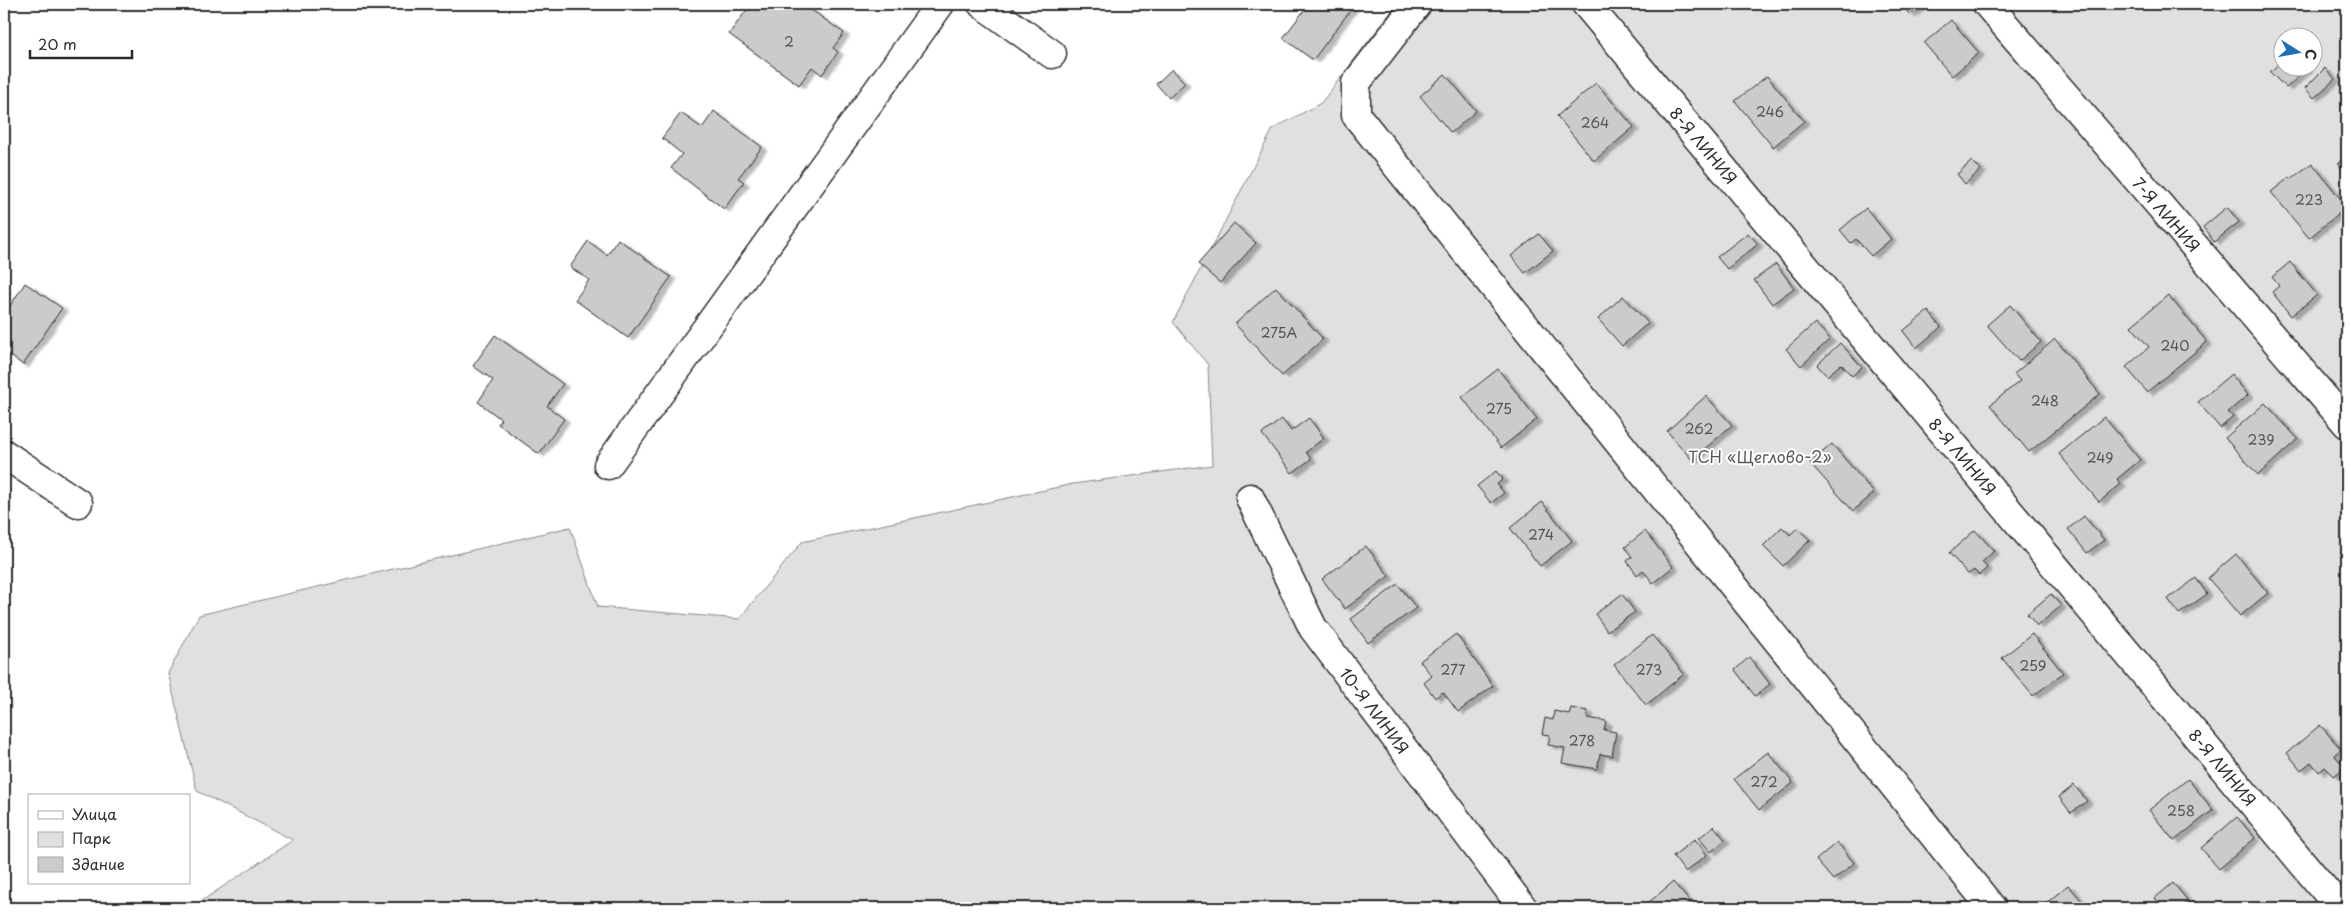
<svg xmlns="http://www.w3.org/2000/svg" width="2351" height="912" font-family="'Playpen Sans',sans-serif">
	<defs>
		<filter id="shadow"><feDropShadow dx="5.5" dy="3" stdDeviation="1" flood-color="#0004"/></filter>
	</defs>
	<rect width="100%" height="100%" fill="#fff"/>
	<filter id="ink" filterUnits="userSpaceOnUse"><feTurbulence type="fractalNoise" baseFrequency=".02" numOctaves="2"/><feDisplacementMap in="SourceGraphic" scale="10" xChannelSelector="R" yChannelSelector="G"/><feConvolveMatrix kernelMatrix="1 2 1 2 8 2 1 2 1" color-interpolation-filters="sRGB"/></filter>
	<g filter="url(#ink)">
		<!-- green -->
		<path fill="#e0e0e0" stroke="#868686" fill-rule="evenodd" d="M1397,4H2347V908H191L293,840L197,791L168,673L199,615L570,527L598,607L739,619L802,542L1073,484L1212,465L1208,365L1173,322L1273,129L1321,103ZM2284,38H2314V68H2284Z"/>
		<!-- building -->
		<path fill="#cbcbcb" stroke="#2b2b2b" filter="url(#shadow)" d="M751,4H769L781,12L787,4H803L844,33L833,48L838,52L822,75L812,67L799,85L729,34Z
			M1309,4H1355L1313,60L1283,38Z
			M1901,4H1923L1910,15Z
			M1951,20L1979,53L1952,76L1924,43Z
			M2284,59V68H2308L2286,88L2270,72Z
			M2325,68L2335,79L2314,98L2305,88Z
			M1172,69L1185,83L1169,98L1156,84Z
			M1445,74L1476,111L1451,133L1420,96Z
			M1767,76L1804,121L1773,147L1735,101Z
			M1596,83L1634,127L1594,161L1557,116Z
			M714,111L762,147L738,178L744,182L724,209L671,168L682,154L662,138L681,113L702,128Z
			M2347,156V174L2338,163Z
			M1972,161L1981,170L1965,184L1957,174Z
			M2312,163L2347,207L2309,238L2271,192L2290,177L2291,179Z
			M2227,207L2239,222L2214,242L2203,227Z
			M1866,208L1891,239L1871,256L1856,239L1851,243L1840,230Z
			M1234,223L1256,243L1220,283L1198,264Z
			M1748,233L1758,244L1727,269L1717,257Z
			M1539,234L1553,251L1525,273L1511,256Z
			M618,239L671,277L628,338L575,300L589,280L570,267L588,241L607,255Z
			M2290,262L2317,295L2291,316L2272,292L2279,286L2272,277Z
			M1776,264L1794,288L1772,304L1754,280Z
			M25,283L62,308L23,365L4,351V315Z
			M1276,287L1323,339L1282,376L1235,324Z
			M2168,295L2207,342L2147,392L2126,367L2149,347L2131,326Z
			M1623,296L1648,323L1622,346L1598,319Z
			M2010,305L2041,342L2019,361L1987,325Z
			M1928,311L1941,327L1916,348L1903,331Z
			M1815,323L1830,339L1801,366L1786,349Z
			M495,335L563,384L547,406L564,419L539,454L498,424L501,419L478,402L493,380L473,366Z
			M2055,339L2100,394L2029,452L1990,405L2020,381L2014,374Z
			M1840,343L1862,367L1852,376L1841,364L1827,376L1817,365Z
			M1498,369L1537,419L1501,448L1462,397Z
			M2231,374L2248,395L2228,412L2233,417L2220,428L2198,402Z
			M1706,396L1732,425L1692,460L1667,431Z
			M2265,403L2298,439L2258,475L2225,438Z
			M2104,417L2140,460L2117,479L2121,484L2099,502L2059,454Z
			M1309,418L1324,438L1306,452L1311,459L1292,473L1262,434L1282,419L1291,431Z
			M1832,444L1874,493L1853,511L1810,463Z
			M1496,471L1503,479L1497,484L1504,493L1491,503L1477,486Z
			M1542,502L1572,541L1540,566L1510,528Z
			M2084,516L2104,540L2087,553L2068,529Z
			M1782,527L1790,535L1797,528L1810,540L1783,566L1763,546Z
			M1975,530L1994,551L1982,562L1987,568L1979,575L1974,570L1968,574L1949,553Z
			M1645,531L1673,567L1653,583L1643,570L1637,575L1627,561L1632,557L1625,547Z
			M1366,546L1389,576L1345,609L1322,579Z
			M2236,554L2268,593L2240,616L2208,578Z
			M2196,578L2207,594L2179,614L2168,599Z
			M1398,584L1416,608L1368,643L1351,619Z
			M1622,594L1635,612L1607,631L1595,614Z
			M2051,594L2061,606L2037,626L2027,614Z
			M1456,634L1493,686L1458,712L1443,692L1435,698L1424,683L1432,676L1420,661Z
			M2032,634L2063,673L2033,696L2002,658Z
			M1652,635L1684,674L1646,705L1614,665Z
			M1749,657L1770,684L1755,696L1735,670Z
			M1571,708L1588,711L1587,718L1606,721L1604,730L1616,732L1612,756L1600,754L1597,769L1562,763L1565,748L1548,745L1550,735L1542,734L1545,718L1553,720L1554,711L1569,714Z
			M2320,725L2341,749L2334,755L2345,767L2334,776L2325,767L2319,772L2311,762L2301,770L2287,753Z
			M1768,752L1793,783L1759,810L1734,779Z
			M2188,779L2213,810L2174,841L2149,810Z
			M2074,785L2087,801L2071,813L2059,797Z
			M2237,817L2255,838L2219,869L2201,848Z
			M1714,826L1725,840L1711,852L1699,838Z
			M1695,839L1707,855L1685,872L1673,856Z
			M1837,842L1854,863L1833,880L1816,860Z
			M1673,882L1695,908H1642Z
			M2173,883L2188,901L2179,908H2163L2155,898Z
			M2068,885L2082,901L2073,908H2047L2044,905Z"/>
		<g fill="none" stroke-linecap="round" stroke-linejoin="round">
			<!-- minor casing -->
			<g stroke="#2b2b2b" stroke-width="31">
				<path id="minor" d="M982,4L1052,54
					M1417,4L1356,83V115L1992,908
					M1586,4L2340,908
					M1987,4L2347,424
					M4,454L78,503
					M608,465L940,4
					M1250,498L1313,628L1523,908"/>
			</g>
			<!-- minor -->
			<use href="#minor" stroke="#fff" stroke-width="28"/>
		</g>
	</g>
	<g text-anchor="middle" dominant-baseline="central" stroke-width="4" stroke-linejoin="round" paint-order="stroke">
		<!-- number labels -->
		<g font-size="14" fill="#535353">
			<text x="789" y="41">2</text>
			<text x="1770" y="111">246</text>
			<text x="1595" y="122">264</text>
			<text x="2309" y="199">223</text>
			<text x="1279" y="332">275А</text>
			<text x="2175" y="345">240</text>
			<text x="2045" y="400">248</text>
			<text x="1499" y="408">275</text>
			<text x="1699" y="428">262</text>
			<text x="2261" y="439">239</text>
			<text x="2100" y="457">249</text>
			<text x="1541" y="534">274</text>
			<text x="2033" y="665">259</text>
			<text x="1453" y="669">277</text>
			<text x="1649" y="669">273</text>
			<text x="1582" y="740">278</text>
			<text x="1764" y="781">272</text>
			<text x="2181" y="810">258</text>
		</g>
		<!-- street labels -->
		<g font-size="16" fill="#2b2b2b" stroke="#fff">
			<text transform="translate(1704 145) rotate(50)">8-Я ЛИНИЯ</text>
			<text transform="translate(2167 214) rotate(49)">7-Я ЛИНИЯ</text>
			<text transform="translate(1963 456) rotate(50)">8-Я ЛИНИЯ</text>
			<text transform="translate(1375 710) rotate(53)">10-Я ЛИНИЯ</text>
			<text transform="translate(2223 767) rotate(50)">8-Я ЛИНИЯ</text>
		</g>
		<!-- park labels -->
		<g font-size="16" fill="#585858" stroke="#fff">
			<text x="1760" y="456">ТСН «Щеглово-2»</text>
		</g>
	</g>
	<!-- margin -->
	<rect width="2351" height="912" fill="none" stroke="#fff" stroke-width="20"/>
	<rect x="10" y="10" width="2331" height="892" fill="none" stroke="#2b2b2b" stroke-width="2" filter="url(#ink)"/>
	<!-- legend -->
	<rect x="28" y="794" width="162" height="90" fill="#ffffff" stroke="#aaaaaa"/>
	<rect x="38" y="811" width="25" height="8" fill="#ffffff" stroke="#aaaaaa"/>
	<text x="72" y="820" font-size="15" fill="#2b2b2b">Улица</text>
	<rect x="38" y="832" width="25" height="15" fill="#e0e0e0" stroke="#aaaaaa"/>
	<text x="72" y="844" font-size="15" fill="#2b2b2b">Парк</text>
	<rect x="38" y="857" width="25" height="15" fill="#cbcbcb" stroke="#aaaaaa"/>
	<text x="72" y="870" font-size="15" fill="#2b2b2b">Здание</text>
	<!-- north arrow -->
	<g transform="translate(2298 52) rotate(101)"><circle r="24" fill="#ffffff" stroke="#aaaaaa"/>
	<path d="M0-4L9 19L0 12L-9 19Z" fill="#1f6fb2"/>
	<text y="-8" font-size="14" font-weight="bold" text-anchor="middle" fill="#2b2b2b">С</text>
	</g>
	<!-- scale -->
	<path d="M30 50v8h102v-8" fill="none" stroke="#2b2b2b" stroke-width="2.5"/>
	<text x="38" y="50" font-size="15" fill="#2b2b2b" stroke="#ffffff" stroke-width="4" paint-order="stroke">20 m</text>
</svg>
